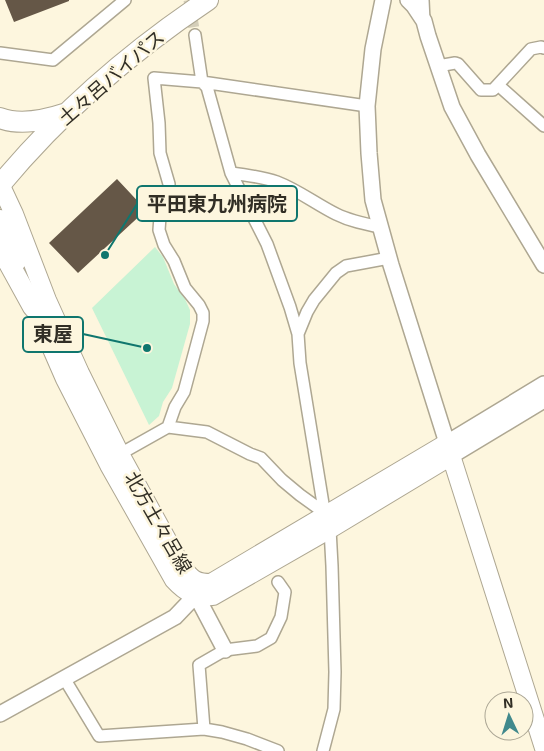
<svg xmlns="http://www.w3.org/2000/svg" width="544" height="751" font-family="'Exo 2','Noto Sans JP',sans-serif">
	<rect width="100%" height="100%" fill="#fdf6de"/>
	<!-- green -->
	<path fill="#c8f3d4" d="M155,247L163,257L174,284L185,299L190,310V324L172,388L163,402L159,416L149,425L92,308Z"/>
	<!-- building -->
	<path fill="#655747" d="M5,0H69V1L14,22Z
		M117,179L146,210L78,273L49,243Z"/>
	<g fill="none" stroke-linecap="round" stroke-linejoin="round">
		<!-- street-tunnel -->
		<path stroke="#d4ceb9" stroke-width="11" stroke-dasharray="11 5.5" stroke-linecap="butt" d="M189,0L195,35"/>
		<!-- street casing -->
		<g stroke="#aea792" stroke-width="14">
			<path id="street" d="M423,0L424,21
				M195,35L202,82L207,87L231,173L267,244L290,307L298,334L300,363L325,516L330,529L332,566L335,672L334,709L323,751
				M0,53L53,60L125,0
				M438,66L455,63L458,64L481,90H493L531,49L541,47L544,48
				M498,85L544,126
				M231,173C247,175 263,177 277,182C298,190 316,204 336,214C350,221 365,224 380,227
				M298,334L307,312L314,300L336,273L346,266L389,258
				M168,427L207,432L250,454L261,458L282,480L300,495L318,508L325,516
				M115,459L120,454L168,427L175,407L184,392L203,321V313L199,305L185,288L174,261L164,245L159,230L160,217L169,195V184L160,153L159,123L154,78L202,82L367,106
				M64,678L99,736L204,729L222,732L247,739L278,751
				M204,729L199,665L225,650L257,646L271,638L281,617L285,592L278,582"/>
		</g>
		<!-- secondary casing -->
		<g stroke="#aea792" stroke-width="18">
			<path id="secondary" d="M383,0L373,49L367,106L369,153L373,200L391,265L447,443L544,384
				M408,0L414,6L424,21L428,36L452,107L478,155L544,265
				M451,456L544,400
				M196,595L225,650
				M0,714L175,617L196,595L199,585"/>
		</g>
		<!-- primary casing -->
		<g stroke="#aea792" stroke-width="20">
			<path id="primary" d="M0,184L14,214L47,300L80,373L120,454L182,567C192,579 195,583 211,583L447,443L544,748
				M0,219L16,263
				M28,294L65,379L109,465L174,580C185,592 196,599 213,596L330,529L451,456"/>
		</g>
		<!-- highway casing -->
		<g stroke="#aea792" stroke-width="22">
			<path id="highway" d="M0,118C21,126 46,120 67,113
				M0,185C60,113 130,52 208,0
				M0,247L33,307"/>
		</g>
		<!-- street -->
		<use href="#street" stroke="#fff" stroke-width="11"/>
		<!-- secondary -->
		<use href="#secondary" stroke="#fff" stroke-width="15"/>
		<!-- primary -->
		<use href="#primary" stroke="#fff" stroke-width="18"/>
		<!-- highway -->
		<use href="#highway" stroke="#fff" stroke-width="20"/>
	</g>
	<g text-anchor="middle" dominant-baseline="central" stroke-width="5" stroke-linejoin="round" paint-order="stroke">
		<!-- street labels -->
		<g font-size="19" fill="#312e25" stroke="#fdf6de">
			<text transform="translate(111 77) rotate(-41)">土々呂バイパス</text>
			<text transform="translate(159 522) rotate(60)">北方土々呂線</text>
		</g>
	</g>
	<!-- callouts -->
	<path fill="none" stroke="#0f766e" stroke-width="2" d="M105 255L137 204M147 348L83 334"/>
	<g fill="#0f766e" stroke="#fdf6de" stroke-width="2">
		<circle cx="105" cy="255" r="5"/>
		<circle cx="147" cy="348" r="5"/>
	</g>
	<g fill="#fdf6de" stroke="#0f766e" stroke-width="2">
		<rect x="137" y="186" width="160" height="35" rx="5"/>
		<rect x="23" y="317" width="60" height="35" rx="5"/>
	</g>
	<g font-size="20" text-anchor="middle" font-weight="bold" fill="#312e25">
		<text x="217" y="211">平田東九州病院</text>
		<text x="53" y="341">東屋</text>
	</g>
	<!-- north arrow -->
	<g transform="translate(509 716) rotate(356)"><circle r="24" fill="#fdf6de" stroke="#aba694"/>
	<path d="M0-4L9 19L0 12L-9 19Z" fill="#41898c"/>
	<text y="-8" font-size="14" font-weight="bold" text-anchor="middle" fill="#312e25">N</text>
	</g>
</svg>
